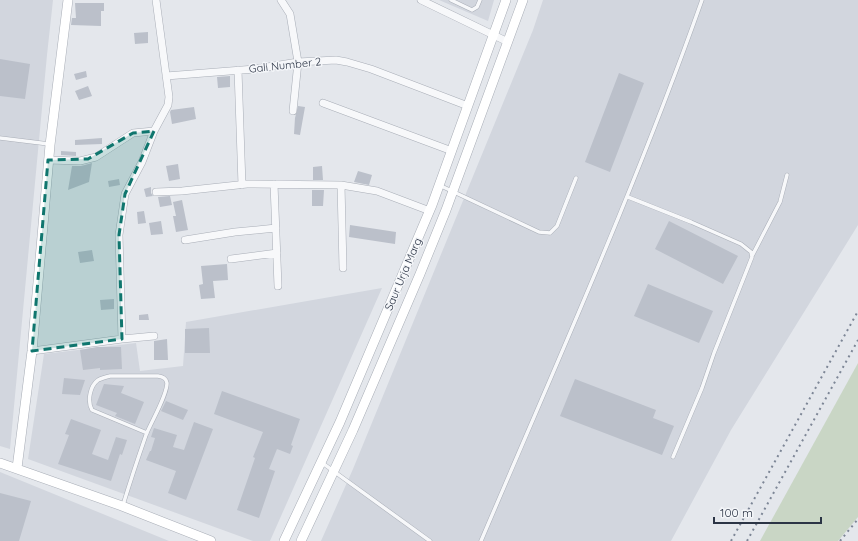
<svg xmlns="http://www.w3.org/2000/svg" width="858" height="541" font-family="Quicksand,sans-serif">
	<rect width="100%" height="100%" fill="#e4e7ec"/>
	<!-- built -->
	<path fill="#d2d6de" d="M0,0H53L47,55L10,449L0,446Z
		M439,0H494L488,21Z
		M543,0H858V225L731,430L671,541H321L353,469L533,30Z
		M382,288L270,541H253L28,459L44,354L136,343L140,371L183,366L186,322Z
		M0,472L169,541H0Z"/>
	<!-- green -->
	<path fill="#c9d6c5" d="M858,363V517L838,541H760Z"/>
	<!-- building -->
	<path fill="#bbc0ca" d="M75,3H104V11H101V26L71,25L72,18H76Z
		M148,32V43L135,44L134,33Z
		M0,59L30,64L25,99L0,96Z
		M86,71L87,77L76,80L74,74Z
		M619,73L644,83L610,172L585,162Z
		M230,76V87L218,88L217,77Z
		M88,86L92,96L79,100L75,91Z
		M298,106L305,107L300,135L294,134L295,118Z
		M194,107L196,119L172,124L170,112L171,110Z
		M102,138V144L75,145V140Z
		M61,151L76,152V156L61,155Z
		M92,163L89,182L68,190L72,166H81Z
		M178,164L180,179L169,181L166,166Z
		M322,166L323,180H313V167Z
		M358,171L372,175L369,185L354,182Z
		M119,179L120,185L109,187L108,181Z
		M151,187V193L153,196L146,197L144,189Z
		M312,190H324L323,206H312Z
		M170,196L172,205L160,207L158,197Z
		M182,200L188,230L176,232L173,216H176L173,202Z
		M144,211L146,223L138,224L137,212Z
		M161,221L163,234L151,235L149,223Z
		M669,221L738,256L723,284L655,249Z
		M350,225L396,232L395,244L349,237Z
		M92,250L94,261L80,263L78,252Z
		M227,264L228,280L213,281L215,298L201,299L199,285L203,284L201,266Z
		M648,284L713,311L699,343L634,316Z
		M114,299V309L101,310L100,300Z
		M148,314L149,320H139V315Z
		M209,328L210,353H185V329Z
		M167,339L168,360H154V341Z
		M97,347H121L122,369L100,370V368L83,370L80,350Z
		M64,378L85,380L80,395L62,394Z
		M575,379L656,410L653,418L674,426L662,455L560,416Z
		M104,384L124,386L121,393L144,402L135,424L115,416L117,413L96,405Z
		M222,391L300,419L291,445L293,446L290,454L277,449L269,469L275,471L259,518L237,510L255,458L253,457L263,432L214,414Z
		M166,401L188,410L183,420L161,411Z
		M71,419L101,430L92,454L108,460L116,437L127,440L122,455L120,454L111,481L58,464L69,435L65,434Z
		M194,422L213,429L186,500L168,493L176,471L146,460L150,451H151L155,438L151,437L154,428L177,435L173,447L184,450Z
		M0,493L31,501L19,541H0Z"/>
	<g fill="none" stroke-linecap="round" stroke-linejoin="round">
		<!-- lane casing -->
		<g stroke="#a9aeb7" stroke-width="4.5">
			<path id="lane" d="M451,0L472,10L477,7L480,0
				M0,138L49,144
				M439,185L539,232L550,233L557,226L576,178
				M628,197L691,222L741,244L751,252L752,257L714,353L702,388L673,457
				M752,256L780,202L787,175
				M321,462L430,541
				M123,505C130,482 138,458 146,435C151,422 167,396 167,383C166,378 163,377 158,376H110C106,377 102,378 98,380C90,386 87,401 92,410L147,433
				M481,541C557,362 637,184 702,0"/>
		</g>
		<!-- street casing -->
		<g stroke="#a9aeb7" stroke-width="8">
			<path id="street" d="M281,0L290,14L298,62L293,111
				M421,0L508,42
				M238,70L242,185
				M166,76L255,69L298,62L336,60L347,62L371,69L468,106
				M323,103L452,151
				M48,160L80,161L96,157L133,133L154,131
				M274,184L278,286
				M341,185L343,268
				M156,192L182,191L247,184L341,185L377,191L430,211
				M185,240L235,232L276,228
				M231,259L277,253
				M122,339L119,235L125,194L142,162L154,131L168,105L169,97L156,0
				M32,351L122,339L154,336"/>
		</g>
		<!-- secondary casing -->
		<g stroke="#a9aeb7" stroke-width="10">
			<path id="secondary" d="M0,463L122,506L211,541
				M17,468L32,351L50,145L68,0
				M284,541L340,422L432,205L506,0
				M301,541L353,430L420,274L446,210L523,0"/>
		</g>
		<!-- lane -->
		<use href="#lane" stroke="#f7f8fa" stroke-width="3.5"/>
		<!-- street -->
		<use href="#street" stroke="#f7f8fa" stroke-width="7"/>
		<!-- secondary -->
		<use href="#secondary" stroke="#fff" stroke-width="9"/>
		<!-- rail -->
		<path stroke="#7d8696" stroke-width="2" stroke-dasharray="2 4" stroke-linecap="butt" d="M731,541L858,311
			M747,541L858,340
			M840,541L858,519"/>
	</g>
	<!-- marked area -->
	<path fill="#0f766e" fill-opacity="0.2" stroke="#0f766e" stroke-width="3" stroke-dasharray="8 5" stroke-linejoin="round" d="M154,131L125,194L119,235L122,339L32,351L48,160L88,159L133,133Z"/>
	<g text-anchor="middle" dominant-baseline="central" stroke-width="3" stroke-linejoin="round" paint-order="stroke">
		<!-- street labels -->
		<g font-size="11" fill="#2b3445" stroke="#f4f6f9">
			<text transform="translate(285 65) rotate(-6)">Gali Number 2</text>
			<text transform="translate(403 274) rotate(-67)">Saur Urja Marg</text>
		</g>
	</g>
	<!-- scale -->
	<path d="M714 517v6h107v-6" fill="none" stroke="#2b3445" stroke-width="2"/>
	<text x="720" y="517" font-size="12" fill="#2b3445" stroke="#f4f6f9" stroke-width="3" paint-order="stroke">100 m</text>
</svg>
